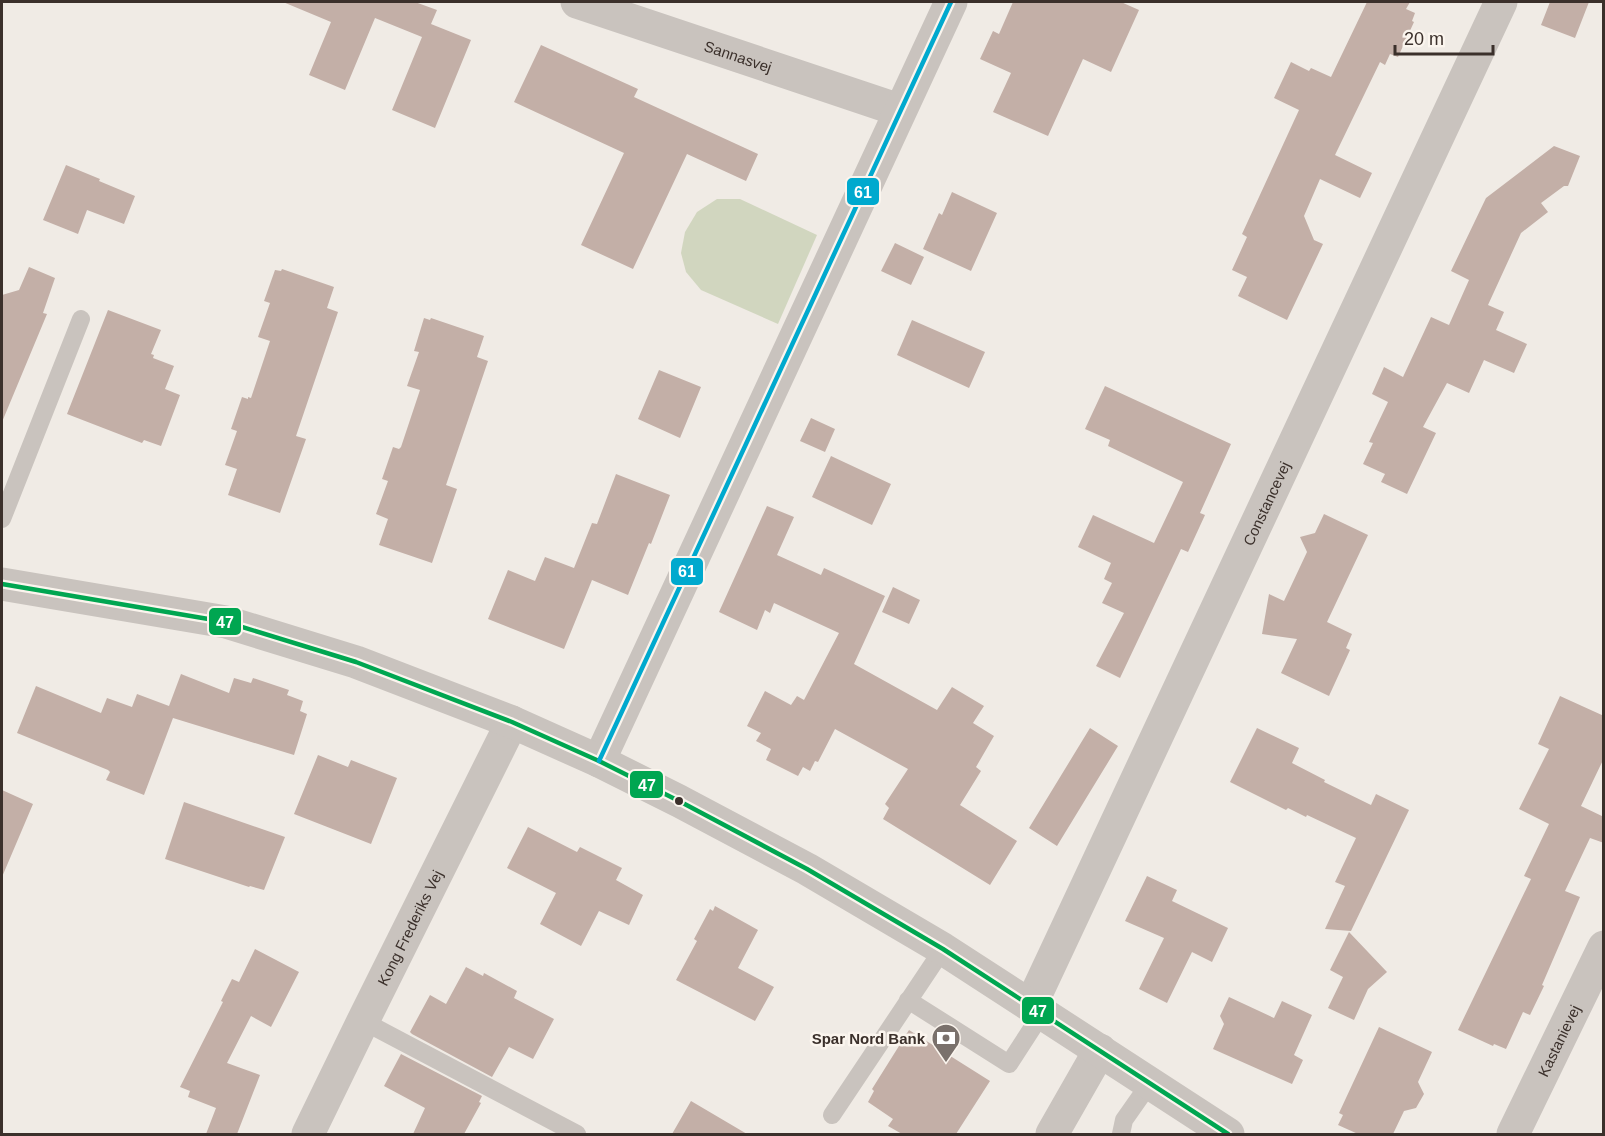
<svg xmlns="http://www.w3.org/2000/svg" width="1605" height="1136" font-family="Helvetica,sans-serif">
	<rect width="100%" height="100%" fill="#f0ebe5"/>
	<!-- green -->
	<path fill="#d1d6bf" d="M717,199H740L817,235L778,324L701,290L686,272L681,253L685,232L697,212Z"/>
	<!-- building -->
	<path fill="#c3afa7" d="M283,2H415L437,10L431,24L471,40L435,128L392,110L422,37L375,18L345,90L309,75L331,22Z
		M1013,2H1121L1139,10L1111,72L1083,59L1048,136L993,112L1011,73L980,59L993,31L999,34Z
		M1367,2H1410L1406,9L1415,13L1412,21L1414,22L1398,57L1390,54L1385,65L1380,62L1335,155L1372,173L1360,198L1320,179L1304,216L1314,240L1323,244L1287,320L1238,296L1247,277L1232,270L1247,237L1242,234L1299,110L1274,98L1291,62L1309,71L1311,68L1331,77Z
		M1550,2H1589L1575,38L1541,25Z
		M541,45L638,89L634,97L758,154L746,181L687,154L633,269L581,245L624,153L514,102Z
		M1554,146L1580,156L1568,186H1564L1541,203L1548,212L1521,233L1488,305L1504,312L1496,330L1527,344L1514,373L1484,360L1469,393L1447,383L1423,427L1436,433L1407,494L1381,482L1385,474L1363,464L1373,443L1369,442L1388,402L1372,394L1384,367L1403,377L1431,317L1449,325L1469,280L1451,271L1486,198Z
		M66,165L100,179L99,181L135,196L124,224L87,210L78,234L43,220Z
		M952,192L997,213L971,271L923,249L939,213L942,215Z
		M895,243L924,257L911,285L881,271Z
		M29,267L55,278L43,313L47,314L2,422V295L19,290Z
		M282,269L334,287L327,308L338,312L296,436L306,439L280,513L228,495L237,469L225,465L237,431L231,429L242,397L248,399V397L251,398L270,341L258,337L270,303L264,301L275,270L281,271Z
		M108,310L161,330L151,354L154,355L153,358L174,366L165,389L180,395L161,446L144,440L142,443L67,414Z
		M424,318L430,320L431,318L484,336L477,357L488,361L446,485L457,489L432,563L379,545L388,519L376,514L388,481L382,479L393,447L399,449L401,447L420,390L407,386L419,352L414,351Z
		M912,320L985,352L969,388L897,355Z
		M659,370L701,387L680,438L638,419Z
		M1105,386L1231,444L1200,513L1205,515L1188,552L1181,549L1120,678L1096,666L1124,613L1102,603L1112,583L1104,579L1111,563L1078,547L1093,515L1154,543L1183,482L1108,446L1110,440L1085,429Z
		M811,418L835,429L825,452L800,441Z
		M831,456L891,484L872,525L812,497Z
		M616,474L670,495L651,544L649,543L628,595L592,580L564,649L488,619L508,570L535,581L545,557L574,568L592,523L597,524Z
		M767,506L794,517L777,555L821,575L824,568L885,596L854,664L937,710L952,687L984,706L973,723L994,736L976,767L981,771L960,805L1017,841L990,885L883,819L889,808L885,804L908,769L835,729L818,762L815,761L810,771L803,767L798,776L766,760L771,749L756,741L761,733L747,726L765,691L791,705L797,696L804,700L839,633L774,603L770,613L765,610L757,630L719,612Z
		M1324,514L1368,535L1327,622L1352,634L1346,648L1350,650L1329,696L1281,673L1297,639L1262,634L1269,594L1284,601L1307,552L1300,537L1315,533Z
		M893,587L920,600L909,624L882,612Z
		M181,674L229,693L234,678L251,683L253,678L289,690L287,695L303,701L300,711L307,714L294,755L173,718L144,795L106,780L110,772L108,770L17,733L36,686L101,713L107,698L132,707L137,694L169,706Z
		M1560,696L1604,716V758L1581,806L1604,817V843L1590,838L1565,891L1580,897L1542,985L1544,986L1530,1015L1523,1012L1506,1049L1494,1044L1493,1046L1458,1030L1531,879L1524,876L1549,824L1519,809L1549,749L1538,744Z
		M1090,728L1118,746L1057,846L1029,828Z
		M1257,728L1299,748L1292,763L1325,780L1324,782L1371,805L1376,794L1409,810L1351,931L1325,929L1345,886L1335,882L1356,838L1307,815L1306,817L1288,808L1286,810L1230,782Z
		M318,755L348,767L351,760L397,778L371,844L294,814Z
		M2,790L33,804L2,877Z
		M184,802L285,837L264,890L250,886L249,887L165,859Z
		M528,827L577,852L580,847L622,868L616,880L643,895L629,925L599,911L581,946L540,924L556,893L507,868Z
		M1147,876L1177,890L1172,901L1228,928L1212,962L1192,952L1167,1003L1139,989L1164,938L1125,921Z
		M715,906L758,930L738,968L774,987L755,1021L676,980L697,941L694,939L710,909L713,911Z
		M1349,932L1387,972L1368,989L1354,1020L1328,1008L1343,977L1330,970Z
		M255,949L299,972L271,1027L251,1016L227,1063L260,1075L237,1134H206L216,1108L188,1097L190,1091L180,1087L223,1002L221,1001L232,979L239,982Z
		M466,967L483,976L484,973L517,991L514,998L554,1019L533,1059L509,1047L492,1077L412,1034L410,1032L430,995L446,1004Z
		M1229,997L1274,1018L1282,1001L1312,1015L1294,1055L1303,1060L1292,1084L1213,1049L1224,1024L1220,1016Z
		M1379,1027L1432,1052L1418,1082L1424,1094L1416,1108L1404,1111L1393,1134H1358L1338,1125L1343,1115L1339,1113Z
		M909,1030L990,1081L956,1134H902L888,1126L893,1119L868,1102L874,1091L872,1089Z
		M401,1054L482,1096L479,1102L481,1103L464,1134H413L425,1108L384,1086Z
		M691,1101L747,1134H672Z"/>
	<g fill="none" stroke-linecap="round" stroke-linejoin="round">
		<!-- service -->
		<path stroke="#c9c3be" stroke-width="18" d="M2,519L81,319
			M908,1000L1009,1064L1042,1013
			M363,1021L577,1134
			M832,1115L943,949
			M1121,1134L1124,1120L1150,1083"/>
		<!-- minor -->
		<g stroke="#c9c3be" stroke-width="33">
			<path id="s1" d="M577,2L899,110"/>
			<path d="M599,761L951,2"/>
			<path id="s2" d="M1031,1005L1501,2"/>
			<path id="s3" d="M308,1134L363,1021L512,722"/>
			<path d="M1052,1134L1100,1050"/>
			<path id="s4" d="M1513,1134L1604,947"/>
		</g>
		<!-- tertiary -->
		<path stroke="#c9c3be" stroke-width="33" d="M2,584L226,622L356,662L512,722L599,761L679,801L807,869L943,949L1228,1134"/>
		<!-- bus-1 casing -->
		<g stroke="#fbf5ee" stroke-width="9">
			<path id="bus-1" d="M2,584L226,622L356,662L512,722L599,761L679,801L807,869L943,949L1228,1134"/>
		</g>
		<!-- bus-2 casing -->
		<g stroke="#fbf5ee" stroke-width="9">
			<path id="bus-2" d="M599,761L951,2"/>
		</g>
		<!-- bus-1 -->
		<use href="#bus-1" stroke="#00a651" stroke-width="4.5"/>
		<!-- bus-2 -->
		<use href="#bus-2" stroke="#00a9ce" stroke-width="4.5"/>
	</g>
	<!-- icons -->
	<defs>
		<g id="bank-pin" transform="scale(1.5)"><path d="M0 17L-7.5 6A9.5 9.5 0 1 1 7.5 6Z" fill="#7a716c" stroke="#fbf5ee"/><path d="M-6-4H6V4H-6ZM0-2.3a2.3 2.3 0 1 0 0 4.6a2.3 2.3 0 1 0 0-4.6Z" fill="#fff"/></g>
	</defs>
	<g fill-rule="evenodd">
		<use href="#bank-pin" x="946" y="1038"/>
	</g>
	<!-- markers -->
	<circle fill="#3b302b" stroke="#fbf5ee" stroke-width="2" cx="679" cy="801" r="5"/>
	<g text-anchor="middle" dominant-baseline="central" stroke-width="5" stroke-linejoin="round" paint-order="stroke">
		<!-- street labels -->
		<g font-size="15" fill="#3b302b" stroke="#fbf5ee">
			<text stroke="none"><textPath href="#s1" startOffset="170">Sannasvej</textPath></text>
			<text stroke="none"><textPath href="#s2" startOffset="554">Constancevej</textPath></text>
			<text stroke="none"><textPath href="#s3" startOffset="230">Kong Frederiks Vej</textPath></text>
			<text stroke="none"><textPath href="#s4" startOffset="104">Kastanievej</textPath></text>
		</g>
		<!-- poi labels -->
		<g font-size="15" font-weight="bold" fill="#3b302b" stroke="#fbf5ee" text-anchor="end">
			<text x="925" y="1038">Spar Nord Bank</text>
		</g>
	</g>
	<g stroke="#fbf5ee" stroke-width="2">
		<rect x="846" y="177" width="34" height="29" rx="6" fill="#00a9ce"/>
		<rect x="670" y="557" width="34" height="29" rx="6" fill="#00a9ce"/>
		<rect x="208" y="607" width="34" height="29" rx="6" fill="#00a651"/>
		<rect x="629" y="770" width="35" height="29" rx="6" fill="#00a651"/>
		<rect x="1021" y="996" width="34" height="29" rx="6" fill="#00a651"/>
	</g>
	<g font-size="16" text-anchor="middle" font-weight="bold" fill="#fff">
		<text x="863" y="198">61</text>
		<text x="687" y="577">61</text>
		<text x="225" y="628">47</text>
		<text x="647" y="791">47</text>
		<text x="1038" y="1017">47</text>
	</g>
	<!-- border -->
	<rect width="1605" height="1136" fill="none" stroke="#3b302b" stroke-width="6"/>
	<!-- scale -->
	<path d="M1395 45v9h98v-9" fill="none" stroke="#3b302b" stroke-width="3"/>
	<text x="1404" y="45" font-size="18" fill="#3b302b" stroke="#fbf5ee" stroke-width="4.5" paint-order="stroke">20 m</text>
</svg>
